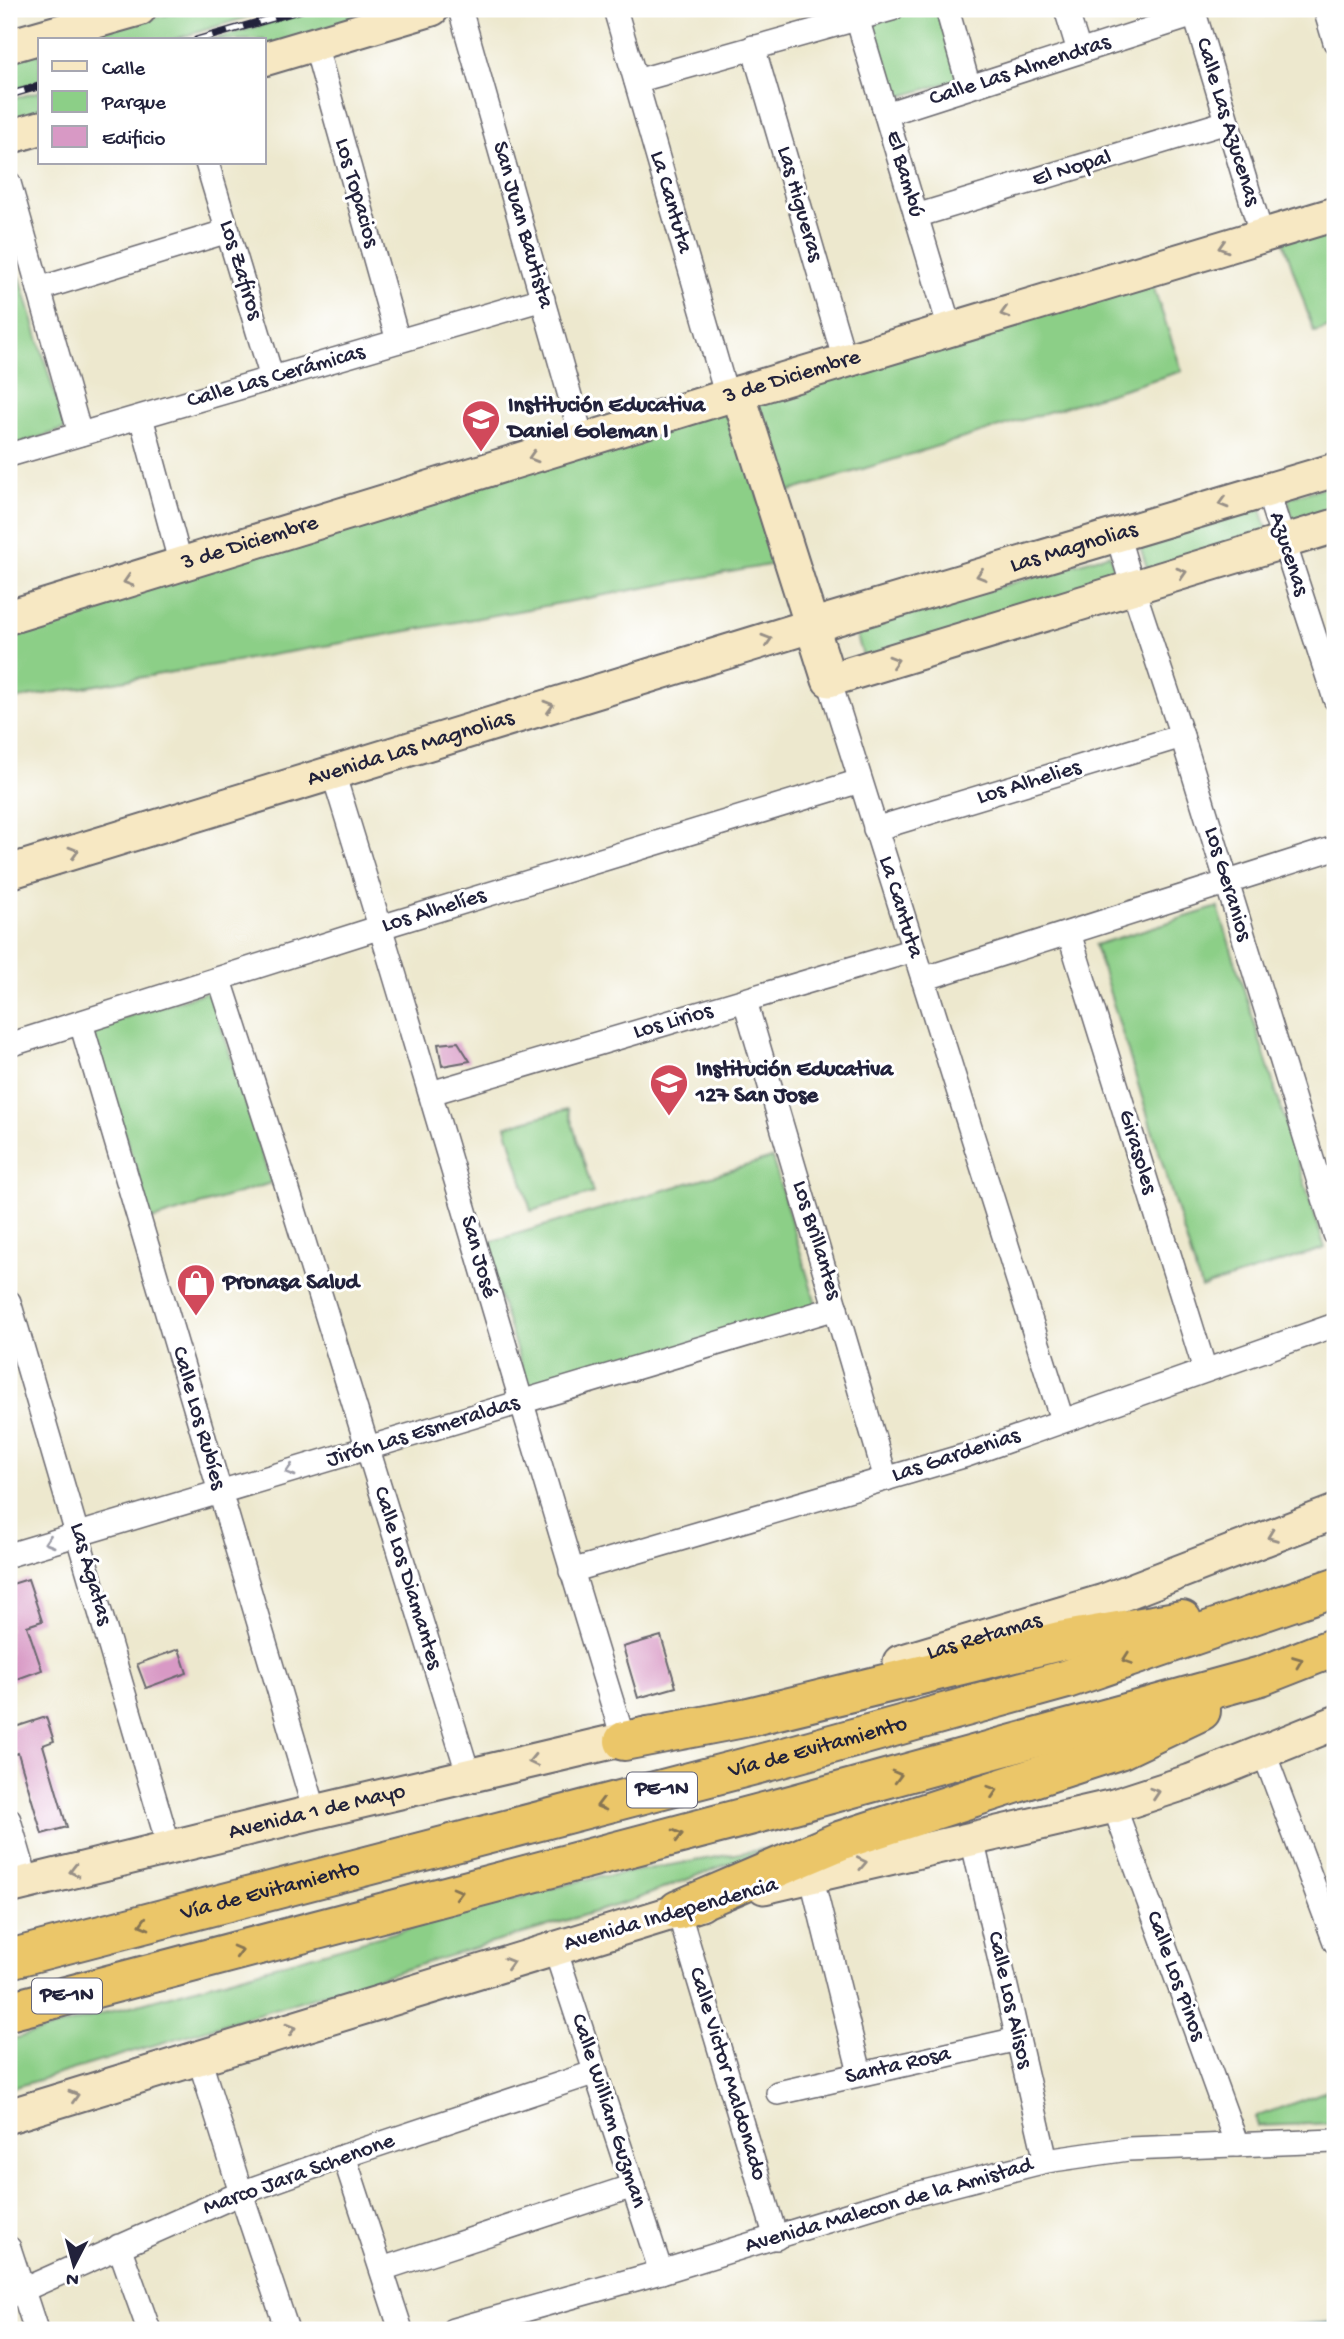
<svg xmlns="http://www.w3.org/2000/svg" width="1344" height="2339" font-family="'Gochi Hand',sans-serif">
	<rect width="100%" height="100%" fill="#fff"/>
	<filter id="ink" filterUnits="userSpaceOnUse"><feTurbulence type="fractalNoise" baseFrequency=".0143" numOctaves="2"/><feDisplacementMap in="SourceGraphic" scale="14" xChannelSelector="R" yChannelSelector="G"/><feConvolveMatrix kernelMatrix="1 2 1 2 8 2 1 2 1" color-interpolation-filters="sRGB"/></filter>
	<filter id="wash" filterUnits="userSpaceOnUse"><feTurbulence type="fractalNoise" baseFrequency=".00686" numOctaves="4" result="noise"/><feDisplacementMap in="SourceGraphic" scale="28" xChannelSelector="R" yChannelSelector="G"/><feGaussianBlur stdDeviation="1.57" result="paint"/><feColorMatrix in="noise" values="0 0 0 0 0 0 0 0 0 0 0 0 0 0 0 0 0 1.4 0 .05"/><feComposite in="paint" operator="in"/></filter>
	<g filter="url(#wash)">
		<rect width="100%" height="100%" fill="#ede8ce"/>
		<!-- green -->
		<path fill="#8ccf87" stroke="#577861" stroke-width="2" d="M189,9H274L172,40H40V81L9,91V36L146,20Z
			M318,9H406L264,50V40H211Z
			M915,9H937L960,79L889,100L868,22Z
			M40,91V115L9,125V100Z
			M1335,225V326L1314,332L1283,240Z
			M20,277L65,429L9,447V281Z
			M1151,280L1182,371L775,496L745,401Z
			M728,405L780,563L342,643L9,700V629Z
			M1335,484V514L1294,526L1288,498Z
			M1261,509L1270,539L1148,570L1138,541Z
			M1110,554L1118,584L864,659L855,630Z
			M1218,907L1325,1248L1201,1288L1095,945Z
			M210,991L271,1183L152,1220L91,1028Z
			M568,1109L593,1193L531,1211L506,1126Z
			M772,1158L817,1307L529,1390L483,1244Z
			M770,1848L631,1901L9,2089V2040L583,1880Z
			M1335,2088V2123L1258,2126L1255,2117Z"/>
		<!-- water -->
		<path fill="#3eacbb" stroke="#30677b" stroke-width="2" d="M1335,2322V2330H1216Z"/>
		<g id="blocks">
			<!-- building -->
			<path fill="#d899c5" d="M458,1042L470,1061L442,1066L438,1044Z
				M28,1579L42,1621L27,1626L42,1670L9,1682V1585Z
				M661,1636L676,1687L638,1698L623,1647Z
				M179,1649L187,1673L146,1688L137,1664Z
				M46,1717L54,1741L43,1745L67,1827L42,1834L18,1753L12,1755L9,1745V1729Z"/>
		</g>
	</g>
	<g filter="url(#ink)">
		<use href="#blocks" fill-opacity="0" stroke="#69676e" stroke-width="2"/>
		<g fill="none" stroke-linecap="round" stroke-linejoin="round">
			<!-- street casing -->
			<g stroke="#69676e" stroke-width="26">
				<g id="street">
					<path d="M460,9L583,442"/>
					<path id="s1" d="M615,9L727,397"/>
					<path d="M947,9L969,87"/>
					<path d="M1066,9L1079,51"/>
					<path d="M1193,9L1262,236"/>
					<path d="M1325,9L1335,42"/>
					<path d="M857,18L950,329"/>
					<path d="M315,44L398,341"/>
					<path d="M753,47L845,361"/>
					<path d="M636,81L892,9"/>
					<path d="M886,114L1194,15"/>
					<path d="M207,163L272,378"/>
					<path d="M9,183L80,434"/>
					<path d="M916,216L1227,122"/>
					<path d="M39,289L228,231"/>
					<path d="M141,417L181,565"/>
					<path d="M9,455L543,299"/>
					<path d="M1267,490L1335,699"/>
					<path d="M1117,534L1133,588L1182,736L1335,1234"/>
					<path id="s2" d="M829,680L1062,1420"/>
					<path d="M333,773C433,1094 524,1419 624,1741"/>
					<path d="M875,829L1182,736"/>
					<path d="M1069,933L1205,1370"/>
					<path d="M923,979L1335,848"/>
					<path d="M220,980L287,1187L469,1776"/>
					<path d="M745,1001L886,1479"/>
					<path d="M81,1023L315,1812"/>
					<path d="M9,1045L381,927L860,781"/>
					<path d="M431,1093L914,950"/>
					<path d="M9,1302L169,1847"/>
					<path d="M9,1555L836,1308"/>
					<path d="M571,1571L967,1455L1335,1325"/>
					<path d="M1264,1753L1335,1942"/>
					<path d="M1114,1806L1237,2145"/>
					<path d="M9,1820L27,1882"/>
					<path d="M972,1839L1046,2161"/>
					<path d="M811,1875L860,2073"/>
					<path d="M678,1910L776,2238"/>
					<path d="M555,1949L661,2272"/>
					<path d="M199,2058L241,2193L287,2330"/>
					<path d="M778,2093L1018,2039"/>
					<path d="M344,2156L401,2330"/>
					<path d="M119,2246L149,2330"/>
					<path d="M9,2248L36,2330"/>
					<path d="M382,2269L633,2186"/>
					<path d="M9,2296L241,2193L344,2156L596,2072"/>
					<path d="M453,2330L661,2272L905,2197L1046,2161L1128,2149L1335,2141"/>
				</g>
			</g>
			<!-- secondary casing -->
			<g stroke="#69676e" stroke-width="37">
				<g id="secondary">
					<path d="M9,46L139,9"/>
					<path d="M264,59L432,9"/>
					<path d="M9,137L40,128"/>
					<path d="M738,393L829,680L1335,526"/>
					<path id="s3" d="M9,617L738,393L1335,214"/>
					<path id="s4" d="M9,872L801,629L1335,470"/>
					<path id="s5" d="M900,1662L1104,1601L1335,1512"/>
					<path id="s6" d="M9,1887L315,1812L650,1733"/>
					<path d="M764,1887L1114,1806L1191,1781L1335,1723"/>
					<path d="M9,2116L701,1904"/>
				</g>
			</g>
			<!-- highway casing -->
			<g stroke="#69676e" stroke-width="42">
				<g id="highway">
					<path d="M624,1741L749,1717L1060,1641L1182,1620"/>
					<path d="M678,1910L842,1840L1119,1750L1201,1711"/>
					<path id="s7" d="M9,1959L774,1760L1067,1679L1335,1587"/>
					<path d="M9,2011L787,1806L1086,1724L1261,1676L1335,1647"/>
				</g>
			</g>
			<!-- street -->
			<use href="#street" stroke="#fff" stroke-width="23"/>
			<!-- secondary -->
			<use href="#secondary" stroke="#f7e8c3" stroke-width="33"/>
			<!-- highway -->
			<use href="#highway" stroke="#ebc669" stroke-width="38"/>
			<!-- rail casing -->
			<g stroke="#22223b" stroke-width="8">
				<path id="rail" d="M197,40L304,9
					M9,95L40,86"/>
			</g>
			<!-- rail -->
			<use href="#rail" stroke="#fff" stroke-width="5" stroke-dasharray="16" stroke-linecap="butt"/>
		</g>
		<!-- one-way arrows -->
		<defs><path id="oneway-chevron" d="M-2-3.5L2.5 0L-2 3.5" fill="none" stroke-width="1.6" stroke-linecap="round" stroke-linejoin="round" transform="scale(1.75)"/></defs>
		<g stroke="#978f86">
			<use href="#oneway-chevron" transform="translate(1223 247) rotate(163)"/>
			<use href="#oneway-chevron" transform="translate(1005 313) rotate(163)"/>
			<use href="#oneway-chevron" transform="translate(533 457) rotate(163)"/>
			<use href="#oneway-chevron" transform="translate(1223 503) rotate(164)"/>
			<use href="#oneway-chevron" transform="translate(1182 573) rotate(-17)"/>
			<use href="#oneway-chevron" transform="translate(981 575) rotate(163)"/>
			<use href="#oneway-chevron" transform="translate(128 581) rotate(163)"/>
			<use href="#oneway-chevron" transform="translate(767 640) rotate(-17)"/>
			<use href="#oneway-chevron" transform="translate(894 661) rotate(-17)"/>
			<use href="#oneway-chevron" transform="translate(549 706) rotate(-17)"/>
			<use href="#oneway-chevron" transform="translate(74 852) rotate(-17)"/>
			<use href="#oneway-chevron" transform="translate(1272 1536) rotate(159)"/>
			<use href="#oneway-chevron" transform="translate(533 1761) rotate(167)"/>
			<use href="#oneway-chevron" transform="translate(1155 1793) rotate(-18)"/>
			<use href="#oneway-chevron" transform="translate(862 1863) rotate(-12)"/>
			<use href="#oneway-chevron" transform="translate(74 1871) rotate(166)"/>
			<use href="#oneway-chevron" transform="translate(509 1963) rotate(-17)"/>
			<use href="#oneway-chevron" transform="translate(291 2029) rotate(-17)"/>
			<use href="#oneway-chevron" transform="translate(74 2096) rotate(-17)"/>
		</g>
		<g stroke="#9c9ca7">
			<use href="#oneway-chevron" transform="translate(290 1471) rotate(164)"/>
			<use href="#oneway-chevron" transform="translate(49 1542) rotate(163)"/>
		</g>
		<g stroke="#867452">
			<use href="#oneway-chevron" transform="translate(1127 1659) rotate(161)"/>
			<use href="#oneway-chevron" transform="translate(1298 1661) rotate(-21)"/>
			<use href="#oneway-chevron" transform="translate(897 1776) rotate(-15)"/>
			<use href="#oneway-chevron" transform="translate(993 1791) rotate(-18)"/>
			<use href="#oneway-chevron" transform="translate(601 1805) rotate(165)"/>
			<use href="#oneway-chevron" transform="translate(678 1835) rotate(-15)"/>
			<use href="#oneway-chevron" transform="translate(458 1893) rotate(-15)"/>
			<use href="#oneway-chevron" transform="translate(144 1924) rotate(165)"/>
			<use href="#oneway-chevron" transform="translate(238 1951) rotate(-15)"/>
		</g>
	</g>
	<!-- icons -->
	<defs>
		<g id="school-pin" transform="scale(2.0125)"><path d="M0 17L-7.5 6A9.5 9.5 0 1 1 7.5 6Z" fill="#d1495b" stroke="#fff"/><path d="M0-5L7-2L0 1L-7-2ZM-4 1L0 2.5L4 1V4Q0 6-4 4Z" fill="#fff"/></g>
		<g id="shop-pin" transform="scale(2.0125)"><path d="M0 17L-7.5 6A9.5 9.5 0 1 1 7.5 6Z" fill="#d1495b" stroke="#fff"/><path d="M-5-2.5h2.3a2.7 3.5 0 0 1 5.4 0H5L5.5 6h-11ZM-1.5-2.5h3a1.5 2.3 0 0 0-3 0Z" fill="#fff"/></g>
	</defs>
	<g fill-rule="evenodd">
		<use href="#school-pin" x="481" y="419"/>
		<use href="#school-pin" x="669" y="1083"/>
		<use href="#shop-pin" x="196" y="1283"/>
	</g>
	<g text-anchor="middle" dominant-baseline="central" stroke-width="6" stroke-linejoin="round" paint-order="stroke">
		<!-- shield labels -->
		<g fill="#fff" stroke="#646476" stroke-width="2">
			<rect x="627" y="1772.5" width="70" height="35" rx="5"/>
			<rect x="32" y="1978.5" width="70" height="35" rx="5"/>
		</g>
		<g font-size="21" font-weight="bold" fill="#22223b">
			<text x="662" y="1790">PE-1N</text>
			<text x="67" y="1996">PE-1N</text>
		</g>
		<!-- street labels -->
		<g font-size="23" fill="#22223b" stroke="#fff">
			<text transform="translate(1020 71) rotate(-18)">Calle Las Almendras</text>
			<text transform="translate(1227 122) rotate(73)">Calle Las Azucenas</text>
			<text transform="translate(1072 169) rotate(-17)">El Nopal</text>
			<text transform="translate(904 174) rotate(74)">El Bambú</text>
			<text transform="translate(356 193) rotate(74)">Los Topacios</text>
			<text stroke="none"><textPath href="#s1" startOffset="201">La Cantuta</textPath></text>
			<text transform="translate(799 204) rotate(74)">Las Higueras</text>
			<text transform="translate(522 225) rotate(74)">San Juan Bautista</text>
			<text transform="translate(240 270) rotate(73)">Los Zafiros</text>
			<text transform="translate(276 377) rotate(-16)">Calle Las Cerámicas</text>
			<text stroke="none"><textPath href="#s3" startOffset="819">3 de Diciembre</textPath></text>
			<text stroke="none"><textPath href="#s3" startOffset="252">3 de Diciembre</textPath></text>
			<text stroke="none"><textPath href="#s4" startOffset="1113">Las Magnolias</textPath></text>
			<text transform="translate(1288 554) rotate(72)">Azucenas</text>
			<text stroke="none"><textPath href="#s4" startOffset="420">Avenida Las Magnolias</textPath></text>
			<text transform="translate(1029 783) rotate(-17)">Los Alhelies</text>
			<text transform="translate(1227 884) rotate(73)">Los Geranios</text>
			<text stroke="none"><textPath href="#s2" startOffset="238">La Cantuta</textPath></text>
			<text transform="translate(434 911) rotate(-17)">Los Alhelíes</text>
			<text transform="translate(673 1022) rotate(-16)">Los Lirios</text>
			<text transform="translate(1137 1152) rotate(73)">Girasoles</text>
			<text transform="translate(816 1240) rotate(73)">Los Brillantes</text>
			<text transform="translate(478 1257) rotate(74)">San José</text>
			<text transform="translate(198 1418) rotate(74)">Calle Los Rubíes</text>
			<text transform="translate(423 1432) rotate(-17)">Jirón Las Esmeraldas</text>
			<text transform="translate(956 1456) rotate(-18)">Las Gardenias</text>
			<text transform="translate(90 1574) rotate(74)">Las Ágatas</text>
			<text transform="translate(407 1578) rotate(73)">Calle Los Diamantes</text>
			<text stroke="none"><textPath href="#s5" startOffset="88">Las Retamas</textPath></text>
			<text stroke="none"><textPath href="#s7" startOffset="836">Vía de Evitamiento</textPath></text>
			<text stroke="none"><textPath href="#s6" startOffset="317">Avenida 1 de Mayo</textPath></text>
			<text stroke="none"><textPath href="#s7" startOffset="270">Vía de Evitamiento</textPath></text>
			<text transform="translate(671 1915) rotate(-16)">Avenida Independencia</text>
			<text transform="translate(1175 1976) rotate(70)">Calle Los Pinos</text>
			<text transform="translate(1009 2000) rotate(77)">Calle Los Alisos</text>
			<text transform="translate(898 2066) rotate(-13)">Santa Rosa</text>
			<text transform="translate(727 2074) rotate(73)">Calle Victor Maldonado</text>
			<text transform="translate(608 2111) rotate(72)">Calle William Guzman</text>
			<text transform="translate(299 2175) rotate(-20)">Marco Jara Schenone</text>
			<text transform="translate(889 2206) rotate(-16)">Avenida Malecon de la Amistad</text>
		</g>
		<!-- poi labels -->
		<g font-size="23" font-weight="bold" fill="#22223b" stroke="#fff" text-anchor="start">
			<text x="508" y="406">Institución Educativa<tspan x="508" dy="26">Daniel Goleman I</tspan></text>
			<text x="696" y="1070">Institución Educativa<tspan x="696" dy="26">127 San Jose</tspan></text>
			<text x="223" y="1283">Pronasa Salud</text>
		</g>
	</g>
	<!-- margin -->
	<rect width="1344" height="2339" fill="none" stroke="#fff" stroke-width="35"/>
	<!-- legend -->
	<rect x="38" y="38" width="228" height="126" fill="#ffffff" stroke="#a7a7b1" stroke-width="2"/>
	<rect x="52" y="61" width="35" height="10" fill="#f7e8c3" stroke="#a7a7b1" stroke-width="2"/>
	<text x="102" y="74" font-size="21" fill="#22223b">Calle</text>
	<rect x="52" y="91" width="35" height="21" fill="#8ccf87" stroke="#a7a7b1" stroke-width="2"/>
	<text x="102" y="108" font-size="21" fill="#22223b">Parque</text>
	<rect x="52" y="126" width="35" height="21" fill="#d899c5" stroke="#a7a7b1" stroke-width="2"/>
	<text x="102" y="144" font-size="21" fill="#22223b">Edificio</text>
	<!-- north arrow -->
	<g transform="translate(74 2265) rotate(186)" stroke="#ffffff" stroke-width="5" paint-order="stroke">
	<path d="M0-5L12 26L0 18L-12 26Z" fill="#22223b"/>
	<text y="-10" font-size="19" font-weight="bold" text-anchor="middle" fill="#22223b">N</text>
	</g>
</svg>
